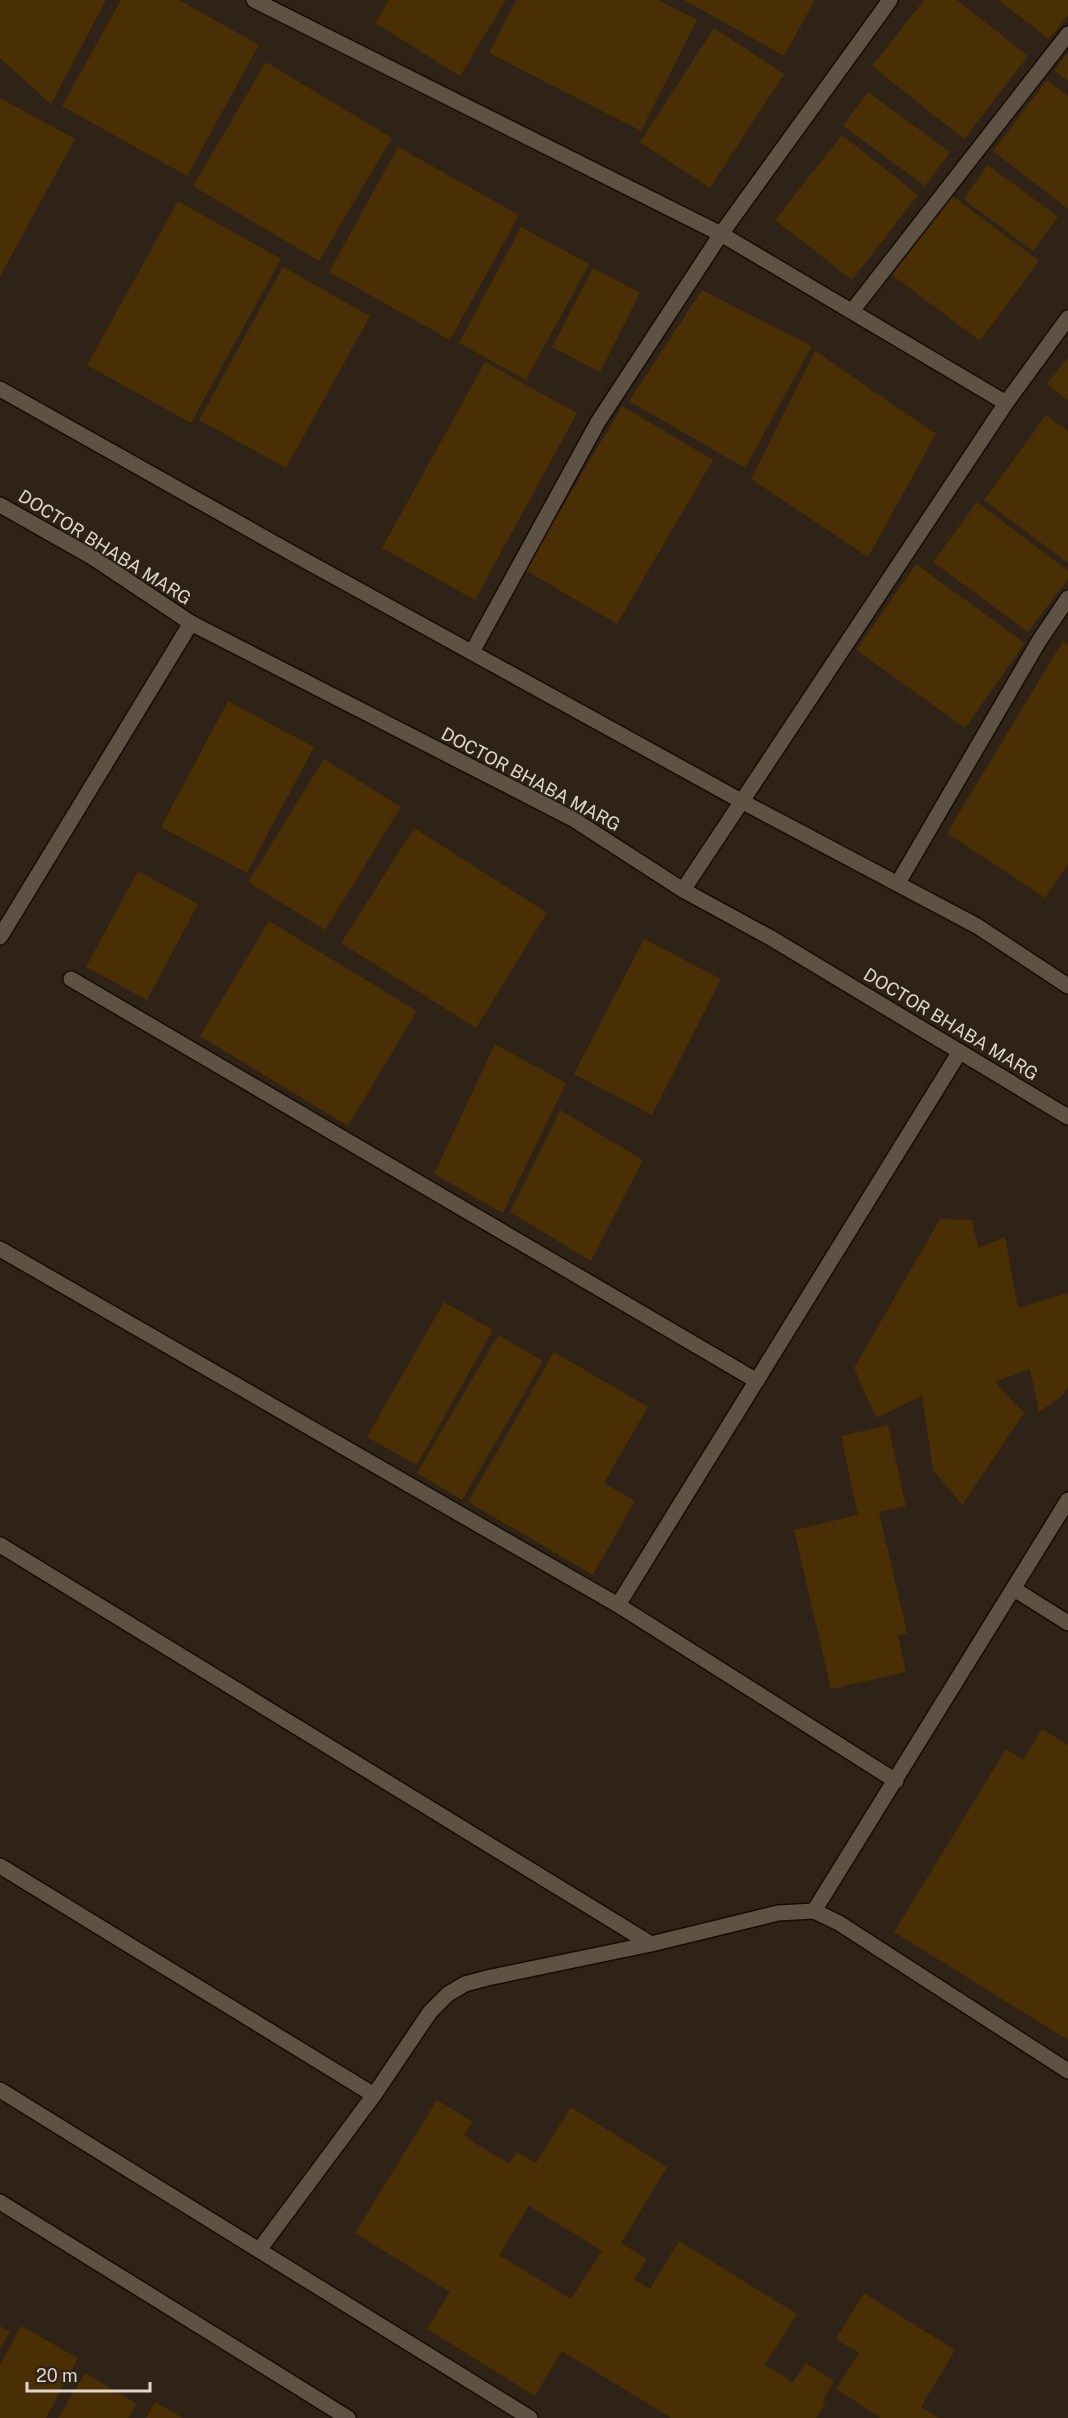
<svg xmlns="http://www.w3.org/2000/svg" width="1068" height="2418" font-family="'Public Sans',sans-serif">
	<rect width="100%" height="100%" fill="#2e2316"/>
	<!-- building -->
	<path fill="#4a2e04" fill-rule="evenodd" d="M0,0H106L51,104L0,58Z
		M121,0H179L259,45L187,176L62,106Z
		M389,0H506L460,76L375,23Z
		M516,0H658L697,20L641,131L489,53Z
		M684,0H815L784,56Z
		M924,0H957L1028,56L964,139L872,66Z
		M998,0H1068V15L1049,39Z
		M714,28L784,74L710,188L640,142Z
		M1068,53V81L1054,70Z
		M266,62L392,138L319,261L193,186Z
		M1047,80L1068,96V209L993,151Z
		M868,92L950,152L925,186L843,126Z
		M0,98L75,139L0,276Z
		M842,135L918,195L852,280L775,220Z
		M398,147L519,215L450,340L329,272Z
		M988,165L1058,217L1033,251L963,199Z
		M951,195L1039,261L980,341L892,275Z
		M178,201L281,259L191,423L87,365Z
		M521,227L589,264L526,380L459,343Z
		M283,267L370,316L286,468L199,420Z
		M593,268L640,293L600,372L552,347Z
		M702,290L812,346L745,468L629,401Z
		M815,351L936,434L868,557L751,479Z
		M1068,357V401L1047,384Z
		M485,362L577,413L475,600L382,548Z
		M622,406L713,460L617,624L525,570Z
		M1046,415L1068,431V563L984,500Z
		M977,502L1068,571V579L1028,632L933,562Z
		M916,564L1025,643L965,728L856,650Z
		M1063,641L1068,645V864L1045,898L947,833Z
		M228,701L314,747L247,873L161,827Z
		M324,759L401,807L325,930L248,882Z
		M414,828L547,913L476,1028L341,943Z
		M138,871L198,904L147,1000L86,967Z
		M269,921L417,1011L348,1126L200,1036Z
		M644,939L721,979L652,1115L574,1074Z
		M495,1044L566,1083L503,1213L434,1174Z
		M560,1110L643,1160L591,1261L510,1212Z
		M940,1219L972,1220L978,1248L1005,1237L1018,1308L1068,1293V1386L1062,1396L1039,1412L1030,1369L995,1382L1024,1413L962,1505L933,1470L922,1396L876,1418L854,1368Z
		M444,1302L493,1330L417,1465L367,1437Z
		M498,1335L543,1361L462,1500L417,1473Z
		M554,1352L648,1407L604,1483L635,1501L593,1575L468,1502Z
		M888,1425L906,1506L879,1512L907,1633L898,1635L906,1672L831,1689L794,1530L858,1515L841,1436Z
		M1042,1729L1068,1745V2040L894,1932L1006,1749L1023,1760Z
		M437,2100L473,2122L464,2136L509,2164L516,2152L536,2163L571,2107L667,2167L621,2243L647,2259L634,2279L650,2289L679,2241L797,2314L765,2365L793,2382L806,2363L834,2381L823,2400L826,2402L816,2418H671L562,2351L535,2396L427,2329L450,2292L355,2233ZM529,2206L602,2251L571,2299L499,2255Z
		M864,2293L955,2350L921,2407L939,2418H881L836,2389L859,2353L836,2339Z
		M0,2326L10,2332L0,2349Z
		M21,2326L78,2358L46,2418H0V2365Z
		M85,2373L137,2404L128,2418H58Z
		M155,2402L183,2418H146Z"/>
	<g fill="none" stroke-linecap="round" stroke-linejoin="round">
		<!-- street casing -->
		<g stroke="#160c03" stroke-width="18">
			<path id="street" d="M254,0L721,234L1006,403
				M852,311L1068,34
				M472,652L598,422L721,234L890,0
				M898,883L1039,641L1068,598
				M683,890L1006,403L1068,318
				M0,937L191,623
				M71,979L757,1381
				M0,1249L618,1605L896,1781
				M0,1545L651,1944
				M1014,1589L1068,1623
				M618,1605L959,1053
				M0,1866L374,2095
				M814,1911L1068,1500
				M0,2090L530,2418
				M0,2202L348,2418
				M259,2250L374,2095L430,2012L448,1994L465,1984L487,1978L651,1944L778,1913L814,1911L839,1923L1068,2071"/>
		</g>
		<!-- secondary casing -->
		<g stroke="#160c03" stroke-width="18">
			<path id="secondary" d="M0,389L297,556L743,802L977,926L1068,986
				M0,505L92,557L191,623L573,819L683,890L771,938L1068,1117"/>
		</g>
		<!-- street -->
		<use href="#street" stroke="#5e5244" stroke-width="15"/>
		<!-- secondary -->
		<use href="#secondary" stroke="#5e5244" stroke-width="15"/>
	</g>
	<g text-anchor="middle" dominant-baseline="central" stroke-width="4.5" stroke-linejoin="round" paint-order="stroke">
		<!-- street labels -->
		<g font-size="18" fill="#dfd7cf" stroke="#2e2316">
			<text transform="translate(105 547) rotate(32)">DOCTOR BHABA MARG</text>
			<text transform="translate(531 779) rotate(28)">DOCTOR BHABA MARG</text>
			<text transform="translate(951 1024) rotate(31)">DOCTOR BHABA MARG</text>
		</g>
	</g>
	<!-- scale -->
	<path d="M27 2382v9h123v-9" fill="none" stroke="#dfd7cf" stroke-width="3"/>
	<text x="36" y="2382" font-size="18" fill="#dfd7cf" stroke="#2e2316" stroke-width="4.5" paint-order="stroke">20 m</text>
</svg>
